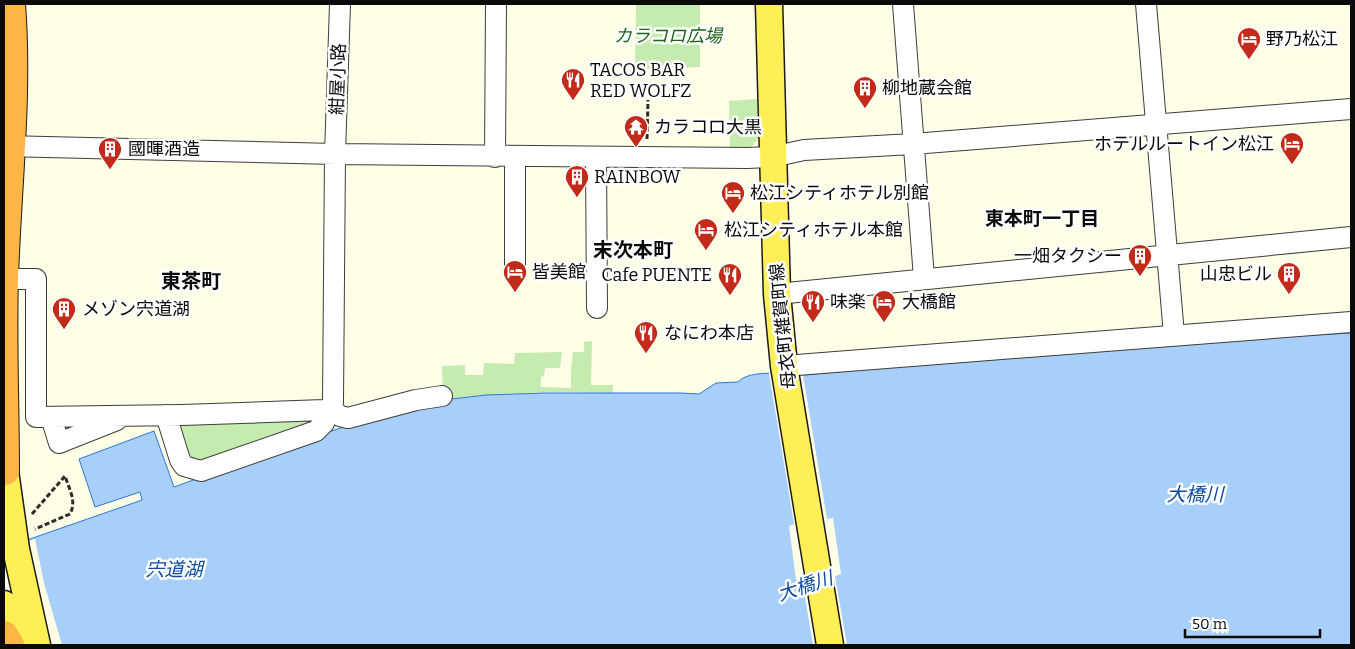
<svg xmlns="http://www.w3.org/2000/svg" width="1355" height="649" font-family="Bitter,'Noto Sans JP',serif">
	<rect width="100%" height="100%" fill="#fffee7"/>
	<!-- green -->
	<path fill="#c5ebaf" d="M636,4H700V67L635,69Z
		M757,99L758,139L749,150L730,151L729,101Z
		M592,341L591,385H613V393C557,392 499,391 443,400L442,366L465,365V375H483L484,363L514,364L515,353L562,352L560,368H545L544,376L541,377V387L571,388V370L573,352H584V342Z
		M312,415L316,421L201,463L186,459L177,423Z"/>
	<!-- water -->
	<path fill="#a8cffa" stroke="#2a78d6" d="M1351,333V645H4V548L142,500L140,492L95,507L79,459L154,431L174,487L293,444L373,417L443,400L486,395L545,393H680L699,394L716,383L738,382C749,369 786,374 803,375L1150,344Z"/>
	<!-- pier -->
	<path fill="#fffee7" d="M769,373L803,375L827,519L833,518L841,574L835,576L847,645H813L802,579L796,580L789,526L794,524Z
		M35,539L44,583L62,645H4V548Z"/>
	<g fill="none" stroke-linecap="round" stroke-linejoin="round">
		<!-- minor casing -->
		<g stroke="#3d3d3d" stroke-width="22">
			<path id="minor" d="M903,4L924,278
				M1146,4L1174,335
				M4,146L335,154L747,158L772,157L804,150L913,144L1351,109
				M495,157L496,4
				M596,157L597,308
				M515,272V157
				M4,279H36V417L182,415L324,410L331,408L333,402L335,154L340,4
				M777,294L1351,237
				M784,366L1351,322
				M166,415L180,460L184,466L201,471L316,431L324,423L331,408L340,416L348,418L416,400L442,396
				M51,417L59,443L117,420"/>
		</g>
		<!-- major casing -->
		<g stroke="#1b1b1b" stroke-width="29">
			<path id="major" d="M769,4L777,294L784,366L830,645
				M5,471L16,549L37,645
				M4,604L14,645"/>
		</g>
		<!-- highway casing -->
		<g stroke="#1b1b1b" stroke-width="30">
			<path id="highway" d="M5,471C5,407 2,342 4,277C7,186 18,95 11,4
				M4,635L10,645"/>
		</g>
		<!-- path -->
		<path stroke="#2c2c2c" stroke-width="3" stroke-dasharray="5 2.5" stroke-linecap="butt" d="M647,139L648,100
			M32,514L65,476C69,489 77,501 70,514L35,529"/>
		<!-- minor -->
		<use href="#minor" stroke="#fff" stroke-width="20"/>
		<!-- major -->
		<use href="#major" stroke="#ffef57" stroke-width="26"/>
		<!-- highway -->
		<use href="#highway" stroke="#ffb646" stroke-width="28"/>
	</g>
	<!-- icons -->
	<defs>
		<g id="hotel-pin" transform="scale(1.25)"><path d="M0 17L-7.5 6A9.5 9.5 0 1 1 7.5 6Z" fill="#c22b1a" stroke="#fff"/><path d="M-6-4.5h1.5V1H6V5H4.5V3h-9V5H-6ZM-4 0a1.8 1.8 0 1 1 3.6 0ZM.5 0V-2.5h3Q6-2.5 6 0Z" fill="#fff"/></g>
		<g id="restaurant-pin" transform="scale(1.25)"><path d="M0 17L-7.5 6A9.5 9.5 0 1 1 7.5 6Z" fill="#c22b1a" stroke="#fff"/><path d="M-5-6h1v4h1v-4h1v4h1v-4h1v5L-1.5 .5V6h-2V.5L-5-1ZM5-6V6H3V1.5H1.5Q1.5-4 5-6Z" fill="#fff"/></g>
		<g id="building-pin" transform="scale(1.25)"><path d="M0 17L-7.5 6A9.5 9.5 0 1 1 7.5 6Z" fill="#c22b1a" stroke="#fff"/><path d="M-4-6H4V6H1V3H-1V6H-4ZM-2.5-4.3h1.7v1.8h-1.7ZM.8-4.3h1.7v1.8H.8ZM-2.5-1h1.7V.8h-1.7ZM.8-1h1.7V.8H.8Z" fill="#fff"/></g>
		<g id="temple-pin" transform="scale(1.25)"><path d="M0 17L-7.5 6A9.5 9.5 0 1 1 7.5 6Z" fill="#c22b1a" stroke="#fff"/><path d="M0-6L5-2H3V0L6.5 2.5H4V6H1.5V3h-3V6H-4V2.5H-6.5L-3 0V-2H-5Z" fill="#fff"/></g>
	</defs>
	<g fill-rule="evenodd">
		<use href="#hotel-pin" x="1249" y="39"/>
		<use href="#restaurant-pin" x="573" y="80"/>
		<use href="#building-pin" x="865" y="88"/>
		<use href="#temple-pin" x="636" y="127"/>
		<use href="#hotel-pin" x="1292" y="144"/>
		<use href="#building-pin" x="110" y="149"/>
		<use href="#building-pin" x="577" y="177"/>
		<use href="#hotel-pin" x="733" y="193"/>
		<use href="#hotel-pin" x="706" y="230"/>
		<use href="#building-pin" x="1140" y="256"/>
		<use href="#hotel-pin" x="515" y="272"/>
		<use href="#building-pin" x="1289" y="274"/>
		<use href="#restaurant-pin" x="730" y="275"/>
		<use href="#restaurant-pin" x="813" y="302"/>
		<use href="#hotel-pin" x="884" y="302"/>
		<use href="#building-pin" x="64" y="309"/>
		<use href="#restaurant-pin" x="646" y="333"/>
	</g>
	<g text-anchor="middle" dominant-baseline="central" stroke-width="5" stroke-linejoin="round" paint-order="stroke">
		<!-- park labels -->
		<g font-size="18" font-style="italic" fill="#1c6518" stroke="#fff">
			<text x="668" y="36">カラコロ広場</text>
		</g>
		<!-- poi labels -->
		<g font-size="18" fill="#0a0a0a" stroke="#fff" text-anchor="start">
			<text x="1266" y="39">野乃松江</text>
			<text x="590" y="70">TACOS BAR<tspan x="590" dy="21">RED WOLFZ</tspan></text>
			<text x="882" y="88">柳地蔵会館</text>
			<text x="654" y="127">カラコロ大黒</text>
			<text x="1274" y="144" text-anchor="end">ホテルルートイン松江</text>
			<text x="128" y="149">國暉酒造</text>
			<text x="594" y="177">RAINBOW</text>
			<text x="750" y="193">松江シティホテル別館</text>
			<text x="724" y="230">松江シティホテル本館</text>
			<text x="1122" y="256" text-anchor="end">一畑タクシー</text>
			<text x="532" y="272">皆美館</text>
			<text x="1272" y="274" text-anchor="end">山忠ビル</text>
			<text x="712" y="275" text-anchor="end">Cafe PUENTE</text>
			<text x="830" y="302">味楽</text>
			<text x="902" y="302">大橋館</text>
			<text x="82" y="309">メゾン宍道湖</text>
			<text x="664" y="333">なにわ本店</text>
		</g>
		<!-- street labels -->
		<g font-size="18" fill="#0a0a0a" stroke="#fff">
			<text transform="translate(338 79) rotate(-88)">紺屋小路</text>
			<text transform="translate(783 326) rotate(-96)">母衣町雑賀町線</text>
		</g>
		<!-- neighbourhood labels -->
		<g font-size="19" font-weight="bold" fill="#0a0a0a" stroke="#fff">
			<text x="1042" y="218">東本町一丁目</text>
		</g>
		<!-- water labels -->
		<g font-size="19" font-style="italic" fill="#0d4ba3" stroke="#fff">
			<text x="1195" y="494">大橋川</text>
			<text x="174" y="569">宍道湖</text>
			<text transform="translate(805 586) rotate(-18)">大橋川</text>
		</g>
		<!-- quarter labels -->
		<g font-size="20" font-weight="bold" fill="#0a0a0a" stroke="#fff">
			<text x="633" y="250">末次本町</text>
			<text x="191" y="281">東茶町</text>
		</g>
	</g>
	<!-- border -->
	<rect width="1355" height="649" fill="none" stroke="#0a0a0a" stroke-width="10"/>
	<!-- scale -->
	<path d="M1185 629v8h135v-8" fill="none" stroke="#0a0a0a" stroke-width="2.5"/>
	<text x="1192" y="629" font-size="15" fill="#0a0a0a" stroke="#ffffff" stroke-width="4" paint-order="stroke">50 m</text>
</svg>
